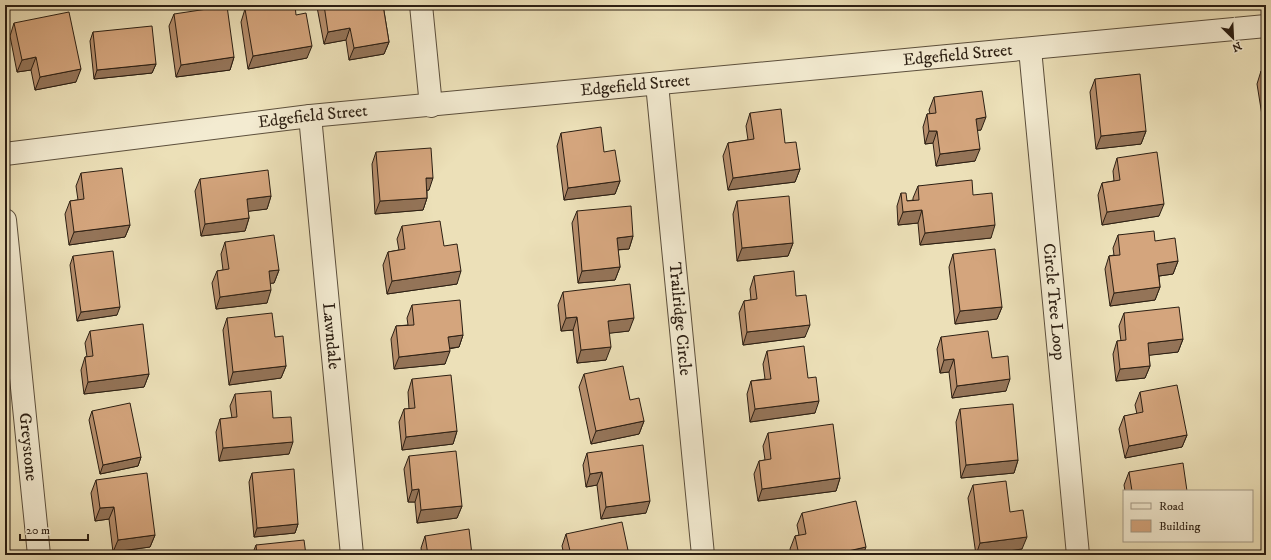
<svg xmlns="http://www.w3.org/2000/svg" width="1271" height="560" font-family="'IM FELL DW Pica',serif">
	<rect width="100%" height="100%" fill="#ece0b8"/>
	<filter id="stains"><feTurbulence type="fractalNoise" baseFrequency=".005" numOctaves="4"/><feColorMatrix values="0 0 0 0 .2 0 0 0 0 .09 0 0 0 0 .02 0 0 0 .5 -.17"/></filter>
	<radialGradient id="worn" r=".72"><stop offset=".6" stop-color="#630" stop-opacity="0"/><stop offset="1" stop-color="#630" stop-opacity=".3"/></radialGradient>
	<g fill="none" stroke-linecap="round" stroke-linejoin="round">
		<!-- minor casing -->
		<g stroke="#5c4f3c" stroke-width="24">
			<g id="minor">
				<path d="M421,5L431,106"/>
				<path id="s1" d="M1030,49L1078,555"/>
				<path id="s2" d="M657,84L703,555"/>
				<path id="s3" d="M310,116L352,555"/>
				<path id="s4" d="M5,154L310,116L1266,26"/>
				<path id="s5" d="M5,220L39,555"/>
			</g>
		</g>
		<!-- minor -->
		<use href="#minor" stroke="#f3ebd1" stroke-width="22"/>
	</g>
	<!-- wall -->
	<path fill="#b68e6c" stroke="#2c1f13" d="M318,5H383L389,42L384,54L349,60L346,40L324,44L317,7Z
		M245,9L296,15L307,58L248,69L241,22Z
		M174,14L234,57L230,70L176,77L169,26Z
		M14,23L76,82L35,90L31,70L17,72L10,36Z
		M93,32L156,64L152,73L94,79L90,41Z
		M1266,70V133L1265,134L1257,84L1261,71Z
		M1095,79L1146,131L1141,144L1096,149L1090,92Z
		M934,97L981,130H977L975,161L936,166L933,143L925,144L923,127L927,114H930L929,110Z
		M750,113L785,143L800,169L795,182L728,190L723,156L728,143L748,140L746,126Z
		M561,133L604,152L620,181L615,194L564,200L557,146Z
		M376,152L429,190H427V198L423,210L375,214L372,164Z
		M1117,158L1159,216L1102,225L1098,195L1102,183L1114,181L1113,171Z
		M81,173L130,225L125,237L69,245L65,214L70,201L78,200L76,186Z
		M200,179L271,196L267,209L248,211L249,218L245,231L201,236L195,191Z
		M918,186L973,195L991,238L920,245L918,223L898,225L897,206L901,193L907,201L913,200V198Z
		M737,201L793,243L788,256L737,261L733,214Z
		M577,211L633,236L629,249L618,250L620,267L615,280L578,283L572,223Z
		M402,226L444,246L457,284L387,294L383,265L388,252L399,250L397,239Z
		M1118,235L1155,241L1178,261L1173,274L1159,276L1160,287L1155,300L1110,306L1105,269L1109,256L1114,255L1113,248Z
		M225,242L279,270L274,283H270L267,303L216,309L212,283L217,271L223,270L221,254Z
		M953,254L1002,307L997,319L955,324L949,267Z
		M73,256L117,315L77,321L70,265Z
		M754,276L796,296L805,337L743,345L739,313L744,301L751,300L750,289Z
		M563,292L629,331L609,333L606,360L577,363L573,330L561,331L558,305Z
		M412,305L463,335L459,347L449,349L445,364L394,369L391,339L396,326L408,325L407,318Z
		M1124,313L1183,339L1178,352L1149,355L1150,366L1145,378L1116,381L1113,354L1117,341H1121L1119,326Z
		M227,318L275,337L286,366L281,378L229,385L223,330Z
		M90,331L149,374L144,387L84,394L81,370L85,357H87L85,343Z
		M941,337L992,358L1006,391L952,398L949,372L940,373L937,349Z
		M767,351L808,378L815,413L750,422L747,394L751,381L765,379L763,364Z
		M584,374L644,421L639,434L591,444L579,387Z
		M412,379L457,431L453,444L402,450L399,422L404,409H409L408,392Z
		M1140,392L1187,435L1182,447L1125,458L1119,429L1124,416L1137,414L1135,405Z
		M235,394L273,418L289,454L219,461L216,432L220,419L232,418L230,406Z
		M960,409L1018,460L1014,473L961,478L956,422Z
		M92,411L141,457L138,466L100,474L89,420Z
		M768,433L840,478L836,491L758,501L754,474L759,461L765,460L763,446Z
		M587,453L646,513L601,519L597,485L586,487L583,465Z
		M409,456L462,506L457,518L417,523L415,502H408L404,469Z
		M1129,472L1187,491H1125L1124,485Z
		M252,473L298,524L295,533L254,537L249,482Z
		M96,480L155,535L150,547L113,552L109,519L95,521L91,493Z
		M973,485L1010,512L1022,549L982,555H976L968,498Z
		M802,513L863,555H791L790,549L795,536L799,535L797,525Z
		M566,534L629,555H564L562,546Z
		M425,536L472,555H422L421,548Z
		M256,545L306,555H252Z"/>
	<!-- shaded-wall -->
	<path fill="#947458" stroke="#2c1f13" d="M350,28L346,40L324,44L328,32Z
		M389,42L384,54L349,60L354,48Z
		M312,46L307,58L248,69L253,56Z
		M36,57L31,70L17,72L22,60Z
		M234,57L230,70L176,77L181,65Z
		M156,64L152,73L94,79L97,70Z
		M81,69L76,82L35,90L40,77Z
		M986,117L981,130L971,131L976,119Z
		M929,131H937L933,143L925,144Z
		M1146,131L1141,144L1096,149L1101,136Z
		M980,149L975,161L936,166L940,154Z
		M800,169L795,182L728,190L733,178Z
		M426,178H433L429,190L422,191Z
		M620,181L615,194L564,200L568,188Z
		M271,196L267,209L243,212L247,199Z
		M427,198L423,210L375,214L380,201Z
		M1164,204L1159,216L1102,225L1107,212Z
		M922,210L918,223L898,225L903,212Z
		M249,218L245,231L201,236L205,224Z
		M130,225L125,237L69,245L74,232Z
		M995,225L991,238L920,245L925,233Z
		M633,236L629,249L612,250L617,238Z
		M793,243L788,256L737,261L742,248Z
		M1178,261L1173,274L1152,277L1157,264Z
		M620,267L615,280L578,283L582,271Z
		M279,270L274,283L264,284L269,271Z
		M461,271L457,284L387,294L392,281Z
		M1160,287L1155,300L1110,306L1114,293Z
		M271,290L267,303L216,309L220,297Z
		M120,307L117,315L77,321L81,312Z
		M1002,307L997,319L955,324L960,311Z
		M577,317L573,330L561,331L566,318Z
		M634,318L629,331L603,334L608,321Z
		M810,325L805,337L743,345L747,332Z
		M463,335L459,347L443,349L448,337Z
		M1183,339L1178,352L1143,356L1148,343Z
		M611,347L606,360L577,363L581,350Z
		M450,351L445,364L394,369L399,357Z
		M954,359L949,372L940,373L944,360Z
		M286,366L281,378L229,385L233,372Z
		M1150,366L1145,378L1116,381L1120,369Z
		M149,374L144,387L84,394L88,382Z
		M1010,379L1006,391L952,398L957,386Z
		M819,401L815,413L750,422L755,409Z
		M644,421L639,434L591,444L596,431Z
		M457,431L453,444L402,450L406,437Z
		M1187,435L1182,447L1125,458L1129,446Z
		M293,442L289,454L219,461L223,448Z
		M141,457L138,466L100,474L103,465Z
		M1018,460L1014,473L961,478L966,465Z
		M602,472L597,485L586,487L590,474Z
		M840,478L836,491L758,501L762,489Z
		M419,489L415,502H408L412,490Z
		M650,501L646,513L601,519L606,507Z
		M462,506L457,518L417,523L421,510Z
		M114,507L109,519L95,521L100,508Z
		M298,524L295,533L254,537L257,528Z
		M155,535L150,547L113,552L118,540Z
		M1027,537L1022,549L982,555H976L980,543Z
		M866,547L863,555H830Z"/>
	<!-- building -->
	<path fill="#d4a57d" stroke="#2c1f13" d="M269,5H295L296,15L306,13L312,46L253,56L245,9Z
		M324,5H383L389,42L354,48L350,28L328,32Z
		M227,6L234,57L181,65L174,14Z
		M69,12L81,69L40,77L36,57L22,60L14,23Z
		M152,26L156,64L97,70L93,32Z
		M1266,70V99L1261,71Z
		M1140,74L1146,131L1101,136L1095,79Z
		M982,91L986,117L976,119L980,149L940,154L937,131H929L927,114L936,113L934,97Z
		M781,109L785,143L796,142L800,169L733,178L728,143L754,139L750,113Z
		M601,127L604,152L615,150L620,181L568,188L561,133Z
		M431,148L433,178H426L427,198L380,201L376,152Z
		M1157,152L1164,204L1107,212L1102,183L1120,180L1117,158Z
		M122,168L130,225L74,232L70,201L84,199L81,173Z
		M268,170L271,196L247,199L249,218L205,224L200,179Z
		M972,180L973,195L992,193L995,225L925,233L922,210L903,212L901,193H906L907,201L919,200L918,186Z
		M789,196L793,243L742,248L737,201Z
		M631,206L633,236L617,238L620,267L582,271L577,211Z
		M440,221L444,246L457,244L461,271L392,281L388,252L405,249L402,226Z
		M1154,231L1155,241L1175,238L1178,261L1157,264L1160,287L1114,293L1109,256L1120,255L1118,235Z
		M274,235L279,270L269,271L271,290L220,297L217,271L229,269L225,242Z
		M995,249L1002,307L960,311L953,254Z
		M113,251L120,307L81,312L73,256Z
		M794,271L796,296L806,295L810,325L747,332L744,301L757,299L754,276Z
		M630,284L634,318L608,321L611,347L581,350L577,317L566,318L563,292Z
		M460,300L463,335L448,337L450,351L399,357L396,326L414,325L412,305Z
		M1179,307L1183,339L1148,343L1150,366L1120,369L1117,341L1126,340L1124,313Z
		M272,313L275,337L283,336L286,366L233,372L227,318Z
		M143,324L149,374L88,382L85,357L93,356L90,331Z
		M988,331L992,358L1008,356L1010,379L957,386L954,359L944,360L941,337Z
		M804,346L808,378L816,377L819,401L755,409L751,381L771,379L767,351Z
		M623,366L630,400L639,398L644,421L596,431L584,374Z
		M451,375L457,431L406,437L404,409L415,408L412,379Z
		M1177,385L1187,435L1129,446L1124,416L1143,412L1140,392Z
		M271,391L273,418L291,417L293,442L223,448L220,419L237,417L235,394Z
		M130,403L141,457L103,465L92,411Z
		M1013,404L1018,460L966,465L960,409Z
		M833,424L840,478L762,489L759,461L771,459L768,433Z
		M643,445L650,501L606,507L602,472L590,474L587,453Z
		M456,451L462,506L421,510L419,489L412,490L409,456Z
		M1183,463L1187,491H1132L1129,472Z
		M294,469L298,524L257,528L252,473Z
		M147,473L155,535L118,540L114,507L100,508L96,480Z
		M1006,481L1010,512L1023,510L1027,537L980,543L973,485Z
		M856,501L866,547L830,555H799L795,536L806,534L802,513Z
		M622,522L629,555H571L566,534Z
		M469,529L472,555H428L425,536Z
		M304,540L306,555H257L256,545Z
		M150,553L151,555H130Z"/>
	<g text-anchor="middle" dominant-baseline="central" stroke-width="4" stroke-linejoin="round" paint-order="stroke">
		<!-- street labels -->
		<g font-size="17" fill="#2c1f13" stroke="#f3ebd1">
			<text stroke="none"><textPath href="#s4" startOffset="958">Edgefield Street</textPath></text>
			<text stroke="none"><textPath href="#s4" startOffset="634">Edgefield Street</textPath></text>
			<text stroke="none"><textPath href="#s4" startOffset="310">Edgefield Street</textPath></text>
			<text stroke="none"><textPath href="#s1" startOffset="254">Circle Tree Loop</textPath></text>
			<text stroke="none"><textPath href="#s2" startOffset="236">Trailridge Circle</textPath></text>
			<text stroke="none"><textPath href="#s3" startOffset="221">Lawndale</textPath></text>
			<text stroke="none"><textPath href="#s5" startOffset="228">Greystone</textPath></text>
		</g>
	</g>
	<!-- margin -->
	<rect width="1271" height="560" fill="none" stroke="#ece0b8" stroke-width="20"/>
	<rect x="6" y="6" width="1259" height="548" fill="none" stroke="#2c1f13" stroke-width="2"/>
	<rect x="10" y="10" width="1251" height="540" fill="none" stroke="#2c1f13"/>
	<!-- legend -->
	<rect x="1123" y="490" width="130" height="52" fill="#f3ebd1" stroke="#a39985"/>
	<rect x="1131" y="503" width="20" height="6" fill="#f3ebd1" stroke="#a39985"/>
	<text x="1159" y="510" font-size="12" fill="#2c1f13">Road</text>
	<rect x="1131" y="520" width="20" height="12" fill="#d4a57d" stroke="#a39985"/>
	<text x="1159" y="530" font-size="12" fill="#2c1f13">Building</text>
	<!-- north arrow -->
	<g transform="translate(1233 38) rotate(156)" stroke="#f3ebd1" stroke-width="3" paint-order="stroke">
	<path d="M0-3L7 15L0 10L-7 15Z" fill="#2c1f13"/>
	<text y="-6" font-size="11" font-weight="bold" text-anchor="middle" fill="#2c1f13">N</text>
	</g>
	<!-- scale -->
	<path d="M20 534v6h68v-6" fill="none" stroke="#2c1f13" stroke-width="2"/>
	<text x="26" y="534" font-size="12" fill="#2c1f13" stroke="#f3ebd1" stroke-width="3" paint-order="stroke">20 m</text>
	<rect width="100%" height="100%" filter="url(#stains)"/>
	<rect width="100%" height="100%" fill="url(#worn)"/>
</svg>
